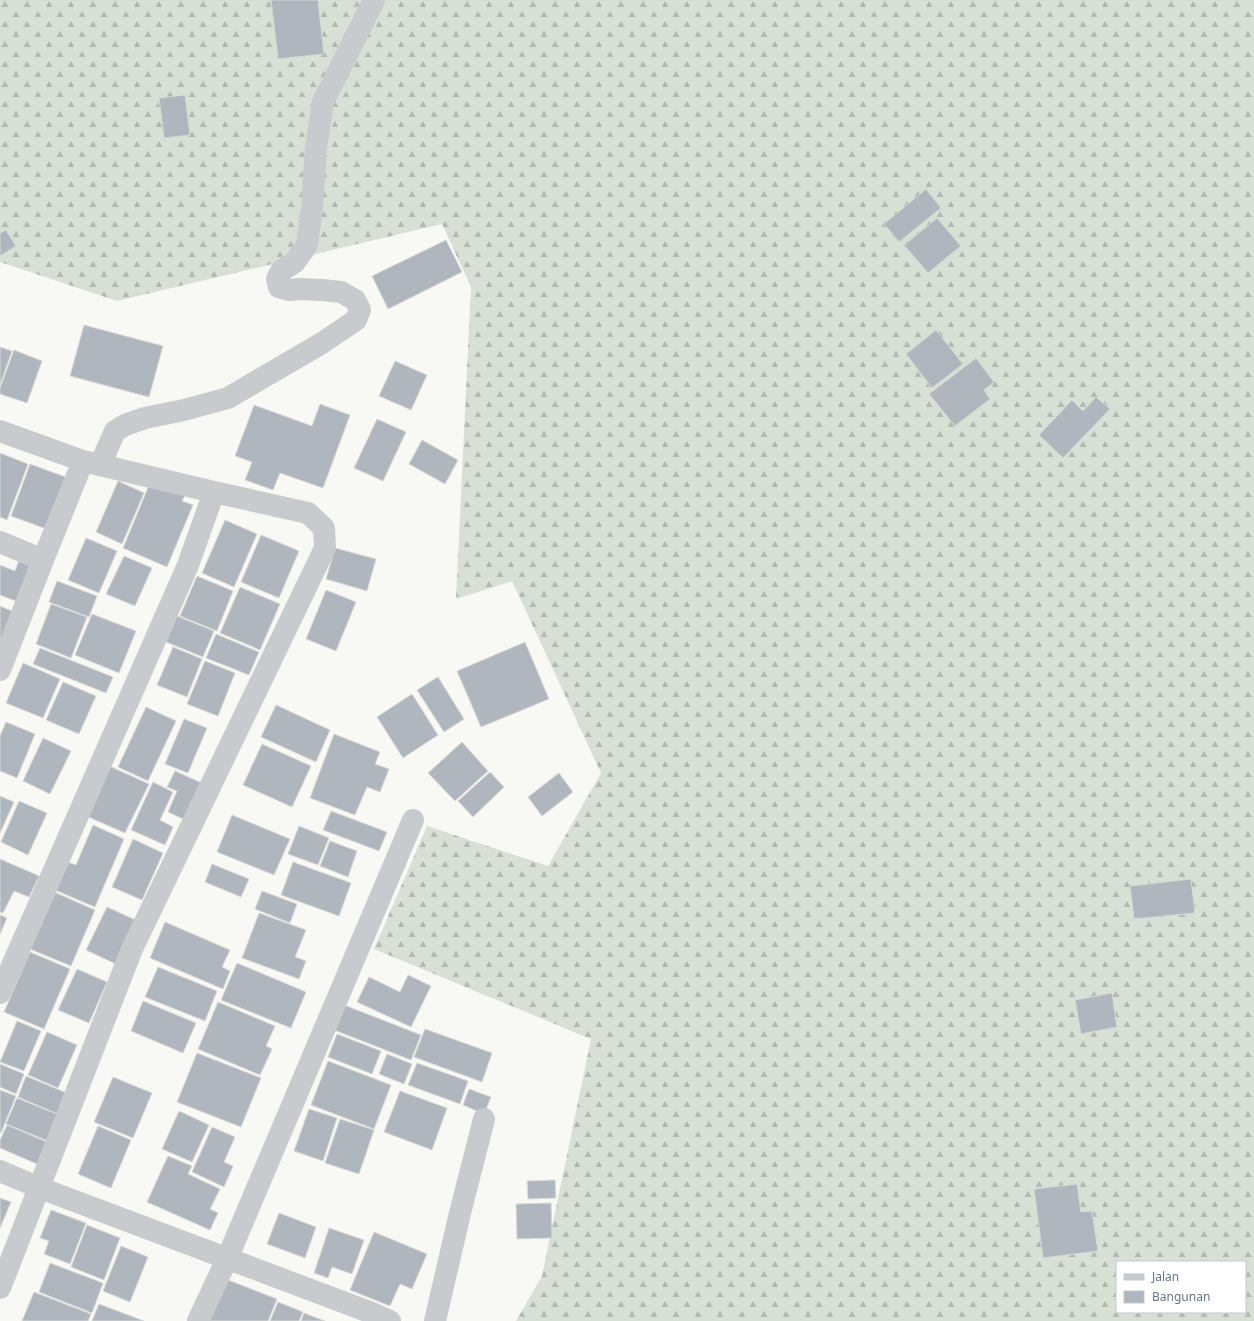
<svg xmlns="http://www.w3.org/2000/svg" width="1254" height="1321" font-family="'Noto Sans',sans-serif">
	<defs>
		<pattern id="forest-firs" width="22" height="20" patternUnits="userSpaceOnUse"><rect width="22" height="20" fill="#d8e0d5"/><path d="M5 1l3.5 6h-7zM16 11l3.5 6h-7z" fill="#b3bab3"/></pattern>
	</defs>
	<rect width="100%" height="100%" fill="#f8f8f4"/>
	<!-- forest -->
	<path fill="url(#forest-firs)" fill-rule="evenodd" d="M0,0H1254V1321H516L542,1276L591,1039L374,949L427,826L548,866L601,773L512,581L456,599L471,287L442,224L117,301L0,262ZM1117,1262H1245V1312H1117Z"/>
	<!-- building -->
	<path fill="#afb6bd" stroke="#d9d9d7" d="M271,0H318L324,54L278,59Z
		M185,95L190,135L164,138L159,98Z
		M926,189L941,208L899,242L884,224Z
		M937,218L961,246L928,273L904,245Z
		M6,230L16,246L0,256V233Z
		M446,240L462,272L388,309L372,276Z
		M84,325L163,346L149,397L70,376Z
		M936,330L963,364L932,388L906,354Z
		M0,347L12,351L0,385Z
		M14,350L42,361L27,403L0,394V388Z
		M976,358L994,382L984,390L990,399L955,426L929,394Z
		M395,361L427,375L411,410L379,396Z
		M1096,397L1110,409L1063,458L1039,435L1072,400L1083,411Z
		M320,404L350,415L323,488L280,473L273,490L245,480L252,462L235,456L254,405L312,426Z
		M377,419L406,432L383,481L354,468Z
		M422,440L458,460L445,484L409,464Z
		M0,453L28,464L7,520L0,517Z
		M30,464L71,479L52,531L11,516Z
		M152,478L186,493L182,501L193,505L167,567L123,548Z
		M118,481L144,493L122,544L96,532Z
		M225,520L257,534L234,587L202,573Z
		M261,535L299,551L279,598L241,582Z
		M86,538L117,551L99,593L68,580Z
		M335,548L376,559L367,591L326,579Z
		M124,556L152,568L135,606L106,594Z
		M19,560L36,566L21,603L0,595V565L15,571Z
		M197,576L233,591L217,631L180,616Z
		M57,581L97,596L89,617L49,602Z
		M240,587L280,604L260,650L220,633Z
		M326,590L356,602L336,651L306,639Z
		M51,604L87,617L71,658L36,644Z
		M0,606L19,614L0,640Z
		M92,614L136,631L119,673L75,655Z
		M177,616L214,631L203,657L166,642Z
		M216,634L259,652L249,675L206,658Z
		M525,642L549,699L481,727L457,671Z
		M173,647L202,659L187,697L157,685Z
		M40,648L113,677L106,693L33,664Z
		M205,661L235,673L218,716L187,704Z
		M23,663L60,679L43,718L6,703Z
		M438,677L464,719L444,732L417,690Z
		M63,682L96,696L79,734L46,720Z
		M412,694L438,735L403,758L377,717Z
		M276,705L330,730L316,762L261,737Z
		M146,707L176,721L148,781L118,767Z
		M184,719L207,728L188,773L165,764Z
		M6,722L35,734L17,778L0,771V736Z
		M334,734L380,752L375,764L389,769L380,792L367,787L355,815L310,798Z
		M43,738L71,751L50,794L23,781Z
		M462,742L488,771L455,801L428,773Z
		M262,744L311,766L292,807L243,785Z
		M107,765L149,784L125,833L84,815Z
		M175,771L204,784L187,821L168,812L177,791L167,787Z
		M490,772L504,787L473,817L458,801Z
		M559,773L573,792L542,816L528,797Z
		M153,782L173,792L160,820L173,827L165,845L131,830Z
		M0,796L14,802L0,833Z
		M19,801L47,813L28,855L1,842Z
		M331,811L387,832L379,851L323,830Z
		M232,815L290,839L274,875L217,852Z
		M93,825L124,839L95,907L55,890L67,862L76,865Z
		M299,826L329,838L318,865L288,854Z
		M133,839L163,853L142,900L112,887Z
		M330,841L357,851L348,877L320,866Z
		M0,859L39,876L29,897L14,891L3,913L0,912Z
		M293,862L351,883L339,916L281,895Z
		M212,864L249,879L241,897L205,882Z
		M1191,879L1195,913L1134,919L1130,886Z
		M262,891L297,904L290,923L255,909Z
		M54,892L95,910L71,966L30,949Z
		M107,907L140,922L120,966L86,950Z
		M259,913L306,930L295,957L306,961L299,979L242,958Z
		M0,915L7,918L0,934Z
		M165,922L230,950L222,967L230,971L223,989L150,958Z
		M30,952L70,969L44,1029L4,1012Z
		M237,963L306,992L291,1028L221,1000Z
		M158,967L217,991L205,1021L145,997Z
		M77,969L107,982L89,1023L58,1010Z
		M408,975L431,986L411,1027L357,1002L369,977L400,992Z
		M1112,993L1117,1027L1081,1034L1075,1000Z
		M143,1001L196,1023L183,1053L131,1031Z
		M218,1002L275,1026L266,1046L272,1049L260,1075L198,1049Z
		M339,1003L421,1035L411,1060L329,1028Z
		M17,1021L41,1031L24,1071L0,1062Z
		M425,1029L492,1053L482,1082L414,1057Z
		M47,1032L77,1045L58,1088L28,1075Z
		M337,1034L381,1051L372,1074L328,1057Z
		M197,1053L261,1078L241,1127L177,1102Z
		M387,1054L412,1064L404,1084L379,1074Z
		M328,1061L391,1085L374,1129L311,1105Z
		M417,1063L468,1081L460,1104L408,1085Z
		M0,1064L24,1074L16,1094L0,1087Z
		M26,1076L69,1094L60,1115L18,1097Z
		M113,1077L152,1093L133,1138L94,1122Z
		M469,1089L491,1097L484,1114L463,1105Z
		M0,1090L16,1096L1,1133L0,1132Z
		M400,1091L447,1108L432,1150L384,1132Z
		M17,1098L59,1115L48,1141L6,1124Z
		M309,1109L337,1118L323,1161L294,1151Z
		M179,1111L209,1125L192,1162L162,1149Z
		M340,1119L374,1130L359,1174L325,1163Z
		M7,1125L47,1142L37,1164L0,1148V1140Z
		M98,1126L131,1140L111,1188L78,1174Z
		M212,1127L235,1137L224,1162L233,1166L224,1187L192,1172Z
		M168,1156L192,1166L188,1174L220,1189L210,1209L218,1213L210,1230L147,1202Z
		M555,1180L556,1198L528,1199L527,1181Z
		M1077,1184L1081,1212L1092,1211L1098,1251L1043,1258L1034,1189Z
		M0,1198L11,1202L0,1228Z
		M551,1203L552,1238L517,1239L516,1204Z
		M51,1210L86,1223L70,1264L44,1254L49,1241L40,1238Z
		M279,1213L316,1227L305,1258L267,1244Z
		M87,1225L120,1238L104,1280L71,1267Z
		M329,1228L364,1240L352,1274L332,1267L328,1278L314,1273Z
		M374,1232L427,1254L412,1289L400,1284L390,1306L350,1290Z
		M121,1246L148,1257L130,1302L103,1291Z
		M50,1263L103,1283L92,1313L39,1292Z
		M223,1278L277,1299L268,1321H205Z
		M34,1292L91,1314L88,1321H22Z
		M278,1302L303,1312L299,1321H270Z
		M99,1304L144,1321H92Z
		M304,1313L325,1321H301Z"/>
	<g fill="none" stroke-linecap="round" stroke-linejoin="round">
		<!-- street -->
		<path stroke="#c7cbce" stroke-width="22" d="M0,431L83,461L214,492L188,565L0,993
			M100,465L115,431L125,425L145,418L184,410L228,398L322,343L356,320L360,310L355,300L341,292L322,290L300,289L289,290L279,287L277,279L281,271L295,262L307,245L312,208L316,147L323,102L374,0
			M0,542L43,560L0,670
			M43,560L83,461
			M0,1171L40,1188L372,1313L390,1321
			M0,1288L132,949L325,548L324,528L308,513L214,492
			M198,1321L227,1259L413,820
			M435,1321L460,1213L484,1119"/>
	</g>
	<!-- legend -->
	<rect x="1116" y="1261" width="130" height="52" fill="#ffffff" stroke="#c1c8cf"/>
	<rect x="1124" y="1274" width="20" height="6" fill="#c7cbce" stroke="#c1c8cf"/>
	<text x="1152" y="1281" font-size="12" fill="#647688">Jalan</text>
	<rect x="1124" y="1291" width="20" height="12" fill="#afb6bd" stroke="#c1c8cf"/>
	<text x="1152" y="1301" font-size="12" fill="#647688">Bangunan</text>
</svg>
